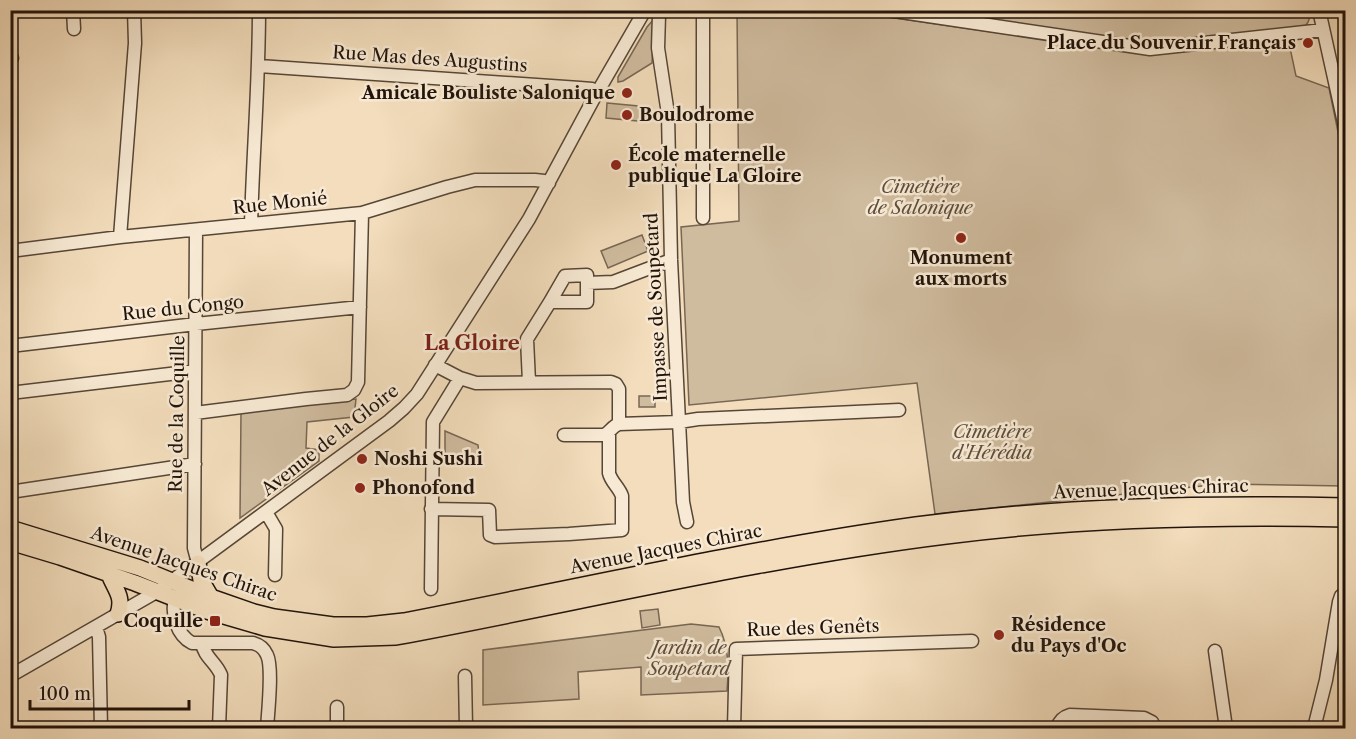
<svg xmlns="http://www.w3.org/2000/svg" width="1356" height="739" font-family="'Libre Caslon Text',serif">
	<rect width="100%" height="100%" fill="#f3ddbc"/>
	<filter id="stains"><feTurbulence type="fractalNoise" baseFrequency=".00333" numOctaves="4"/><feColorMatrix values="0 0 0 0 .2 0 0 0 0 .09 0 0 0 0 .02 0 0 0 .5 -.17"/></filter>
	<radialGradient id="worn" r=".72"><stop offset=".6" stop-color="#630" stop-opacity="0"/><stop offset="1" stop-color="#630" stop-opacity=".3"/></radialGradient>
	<!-- green -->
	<path fill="#cfbb9e" stroke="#786754" stroke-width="1.5" d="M1308,10C1310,18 1310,21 1305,26L1152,44L925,11Z
		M737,11H846L1144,54L1287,41L1289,43L1296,76L1329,88L1345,166V486L1221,484L935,514L917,383L689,405L681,227L739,221Z
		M654,19L652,63L623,81L618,82V77L647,27Z
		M607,103L649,107L648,122L606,118Z
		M642,235L648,251L608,268L601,251Z
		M639,396H655V407H639Z
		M356,399L354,417L307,422L306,448L319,450V461L240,518L241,412Z
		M445,431L478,445L479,455L445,456Z
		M658,609L660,625L642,628L640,611Z
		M691,624L719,627C729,647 729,668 727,691L641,695V667L578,672L579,699L483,705V650Z"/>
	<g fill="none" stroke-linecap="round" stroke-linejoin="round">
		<!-- minor casing -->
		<g stroke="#564637" stroke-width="15">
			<path id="minor" d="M73,10L74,29
				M658,10L659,15L658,48L668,114L671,260L683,502L687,522
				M703,10V218
				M888,10L1150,49L1323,30
				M1319,10L1346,132
				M10,58H12
				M259,66L580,88L592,89L598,92
				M251,224C253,153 259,82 259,10
				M196,230L194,548L198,563
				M120,237L135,43L134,10
				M10,251L120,237L362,213L447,187L475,180H535L544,181L549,183
				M550,302L565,276L587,275V283
				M10,346L196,324L360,307
				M435,365L460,378L476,383L611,382L616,384L619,389V424
				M529,382L527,339L550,302H587V283L613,282L671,260
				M10,393L195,371
				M195,413L306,399L347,395L354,390L358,382L362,213
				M564,435H604C611,432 612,426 619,424L679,422L698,419L899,410
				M10,492L195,464
				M431,509L489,510L490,535L495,537L569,534L622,530V496C619,487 611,482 609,473V433
				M266,512L276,529L275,575
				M431,589L433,422L460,378
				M175,598C171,615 177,635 192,643H253C260,645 264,648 267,655C273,667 268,713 267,728
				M96,627L99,637L101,728
				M202,643C204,657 216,662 221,675L219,728
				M1215,651L1226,728
				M10,676L158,591L389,421L404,408L417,394L529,219L593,100L645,10
				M465,676L466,728
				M337,728V707
				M734,728L736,649L972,641
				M1057,728C1059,721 1063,717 1070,715L1144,718L1152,722L1155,728
				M1314,728L1326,680L1339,602L1341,596L1346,593"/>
		</g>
		<!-- major casing -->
		<g stroke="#21130b" stroke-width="18">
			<path id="major" d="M10,528L140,568L211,597L254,612L274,617L333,625H367L404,621C574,588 744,549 916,525C1059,506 1202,503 1346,506
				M10,542L60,557L135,583L207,611L265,628L334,639L396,637C579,603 761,559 946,536C1078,519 1212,516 1346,519
				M198,563L201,580L211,597
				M109,574C115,590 124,596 118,614"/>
		</g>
		<!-- minor -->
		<use href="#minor" stroke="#f7e9d3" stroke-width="12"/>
		<!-- major -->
		<use href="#major" stroke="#f3ddbc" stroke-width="15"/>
	</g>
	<!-- markers -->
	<g fill="#8f2418" stroke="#f7e9d3" stroke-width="2">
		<circle cx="1308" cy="43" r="6"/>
		<circle cx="627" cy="93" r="6"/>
		<circle cx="627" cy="115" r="6"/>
		<circle cx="616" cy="165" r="6"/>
		<circle cx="961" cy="238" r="6"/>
		<circle cx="362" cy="459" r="6"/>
		<circle cx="360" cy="488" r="6"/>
		<rect x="209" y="615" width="12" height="12" rx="3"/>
		<circle cx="999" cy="635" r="6"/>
	</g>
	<g text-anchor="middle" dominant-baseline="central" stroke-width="5" stroke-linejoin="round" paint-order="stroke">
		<!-- poi labels -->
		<g font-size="18" font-weight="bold" fill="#21130b" stroke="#f7e9d3" text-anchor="start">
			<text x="1296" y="43" text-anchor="end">Place du Souvenir Français</text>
			<text x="615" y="93" text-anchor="end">Amicale Bouliste Salonique</text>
			<text x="639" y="115">Boulodrome</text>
			<text x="628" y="155">École maternelle<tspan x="628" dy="21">publique La Gloire</tspan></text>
			<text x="961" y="258" text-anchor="middle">Monument<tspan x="961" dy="21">aux morts</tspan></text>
			<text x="374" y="459">Noshi Sushi</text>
			<text x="372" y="488">Phonofond</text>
			<text x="203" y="621" text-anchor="end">Coquille</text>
			<text x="1011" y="625">Résidence<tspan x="1011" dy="21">du Pays d'Oc</tspan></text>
		</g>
		<!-- street labels -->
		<g font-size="18" fill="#21130b" stroke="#f7e9d3">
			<text transform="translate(430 59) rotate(4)">Rue Mas des Augustins</text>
			<text transform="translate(280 203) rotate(-6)">Rue Monié</text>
			<text transform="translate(656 307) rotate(-93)">Impasse de Soupetard</text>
			<text transform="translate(183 308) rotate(-6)">Rue du Congo</text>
			<text transform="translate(177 414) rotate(-89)">Rue de la Coquille</text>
			<text transform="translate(330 440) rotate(-38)">Avenue de la Gloire</text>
			<text transform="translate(1151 489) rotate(-2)">Avenue Jacques Chirac</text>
			<text transform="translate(666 549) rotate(-11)">Avenue Jacques Chirac</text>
			<text transform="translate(184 564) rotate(19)">Avenue Jacques Chirac</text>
			<text transform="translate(813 628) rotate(-2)">Rue des Genêts</text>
		</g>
		<!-- park labels -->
		<g font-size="18" font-style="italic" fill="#5e4e3e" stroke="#f7e9d3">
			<text x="920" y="187">Cimetière<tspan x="920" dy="21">de Salonique</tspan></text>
			<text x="992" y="432">Cimetière<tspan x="992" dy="21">d'Hérédia</tspan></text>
			<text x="689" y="648">Jardin de<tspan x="689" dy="21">Soupetard</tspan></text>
		</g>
		<!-- neighbourhood labels -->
		<g font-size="20" font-weight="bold" fill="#7a1f14" stroke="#f7e9d3">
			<text x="472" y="343">La Gloire</text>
		</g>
	</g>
	<!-- margin -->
	<rect width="1356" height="739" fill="none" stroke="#f3ddbc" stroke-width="36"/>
	<rect x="12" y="12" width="1332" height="715" fill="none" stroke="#21130b" stroke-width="3"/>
	<rect x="18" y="18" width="1320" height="703" fill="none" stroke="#21130b" stroke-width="1.5"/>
	<!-- scale -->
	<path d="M30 700v9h159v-9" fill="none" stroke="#21130b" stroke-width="3"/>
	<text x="39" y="700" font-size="18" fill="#21130b" stroke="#f7e9d3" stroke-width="4.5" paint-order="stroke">100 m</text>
	<rect width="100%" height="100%" filter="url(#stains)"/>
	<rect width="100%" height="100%" fill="url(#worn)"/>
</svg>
